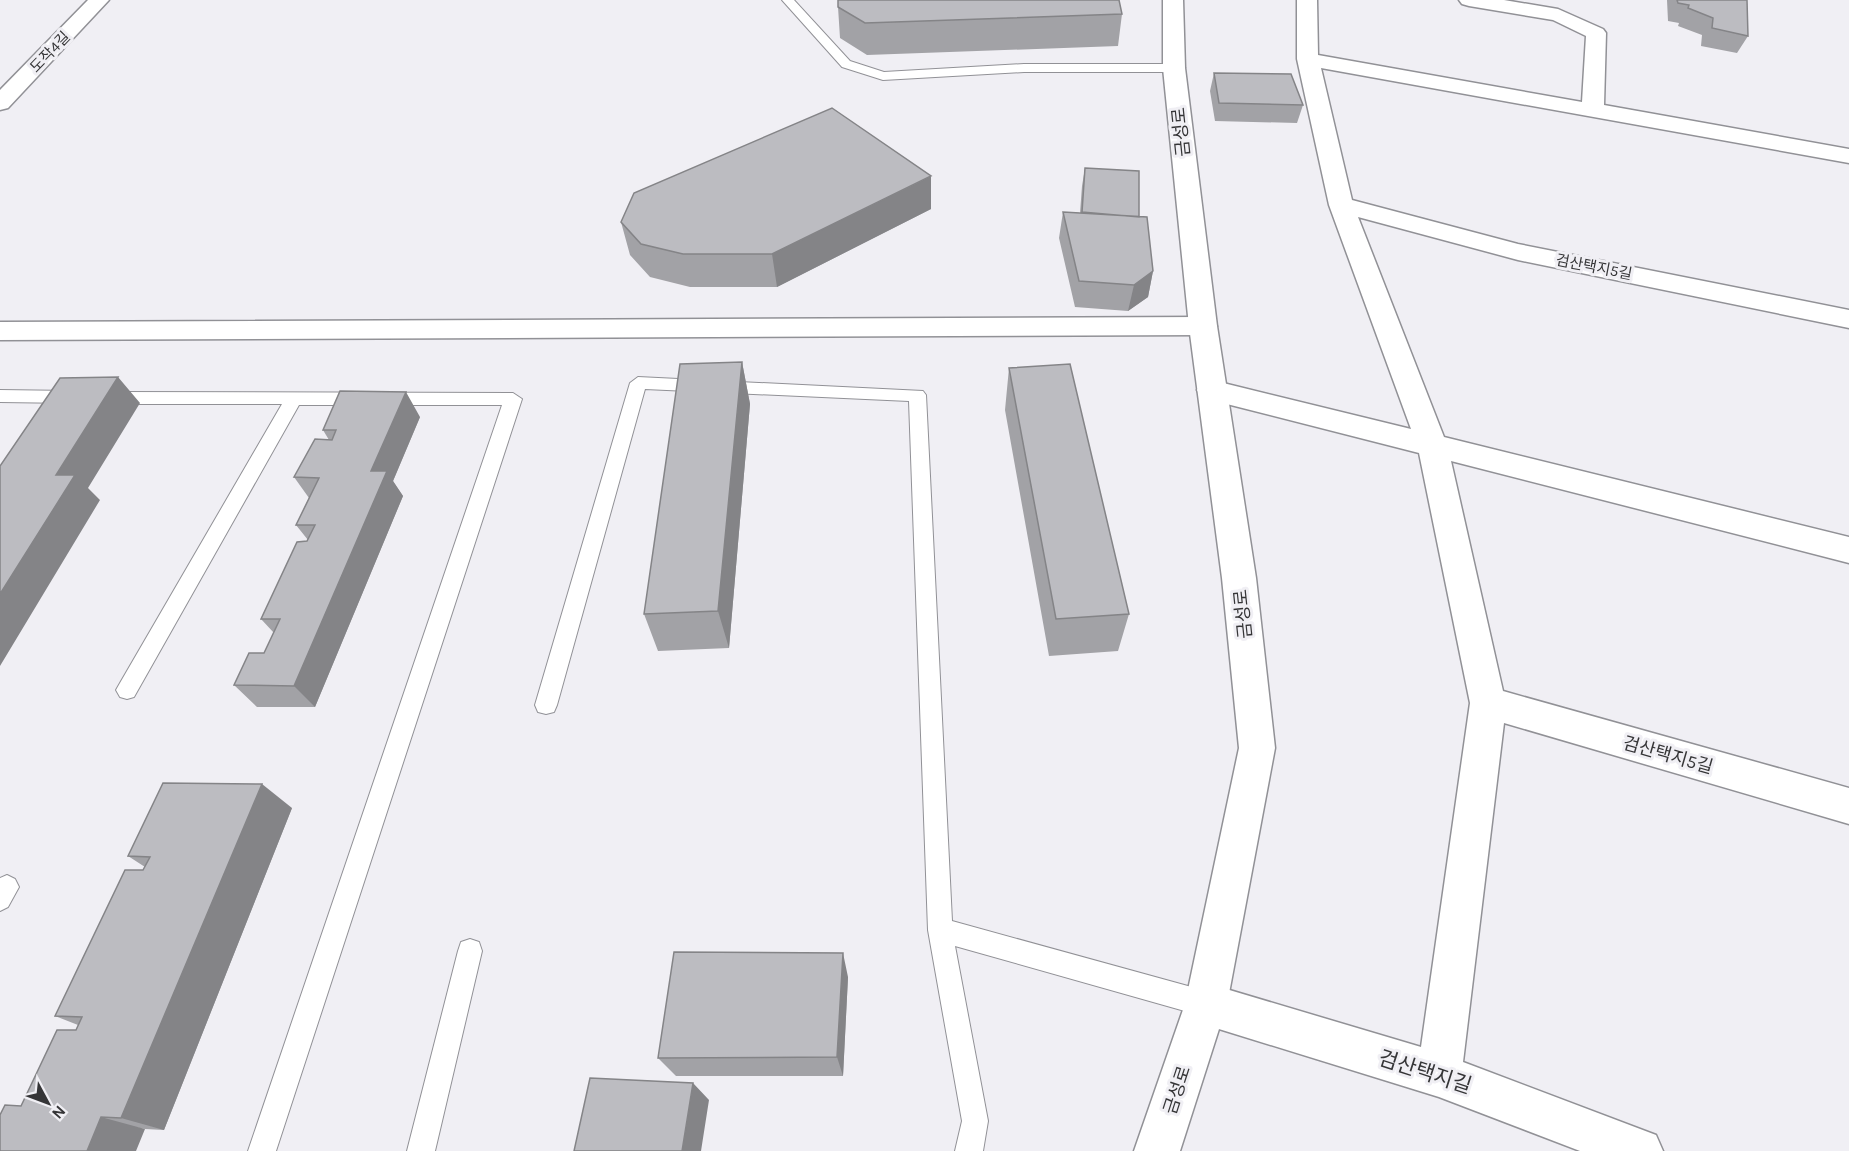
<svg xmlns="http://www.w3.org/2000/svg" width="1849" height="1151" font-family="Karla,'Noto Sans KR',sans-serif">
	<rect width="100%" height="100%" fill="#f0eff4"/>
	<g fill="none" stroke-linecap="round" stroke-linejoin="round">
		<!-- lane casing -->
		<g stroke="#919196" stroke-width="2">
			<path id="lane" d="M782,0H794L850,61L884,72L1024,64H1174L1180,68L1174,72H1024L883,80L842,67Z
				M638,377L923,391L926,395L952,921L1206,991L1215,995L1219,1004L1215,1013L1206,1017L955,946L988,1121L983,1151H955L962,1121L928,930L909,401L645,389L557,705L554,712L546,714L538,712L535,705L630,383Z
				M0,390L72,391L81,397L72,403L0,402Z
				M111,392L513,393L522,399L276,1151H248L502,405H299L134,697L127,699L120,697L116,690L120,683L282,404H111L102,398Z
				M7,875L15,879L19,887L8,907L0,911V878Z
				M470,939L479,942L482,951L435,1151H407L458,951L461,942Z"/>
		</g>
		<!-- street casing -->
		<g stroke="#919196" stroke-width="3">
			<path id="street" d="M88,0H109L8,108L0,110V90Z
				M1297,0H1317L1318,55L1582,102L1586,36L1553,20L1469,6L1462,4L1459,0H1504L1558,9L1603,29L1606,33L1604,105L1849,149V163L1321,68L1352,200L1518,244L1849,310V328L1518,260L1358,217L1444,437L1849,537V563L1451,461L1503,691L1849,788V824L1504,723L1463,1062L1656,1135L1663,1151H1580L1439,1097L1206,1025L1191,1019L1185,1004L1191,989L1206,983L1421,1047L1470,703L1419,453L1211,400L1201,397L1197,390L1201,383L1211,380L1411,429L1329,205L1297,59Z
				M1203,317L1213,320L1217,326L1213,332L1203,335L0,340V322Z"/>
		</g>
		<!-- secondary casing -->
		<g stroke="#919196" stroke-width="3">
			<path id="secondary" d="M1163,0H1183L1185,68L1217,326L1256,578L1275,748L1227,1004L1180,1151H1134L1185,1004L1239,748L1222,578L1189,326L1163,68Z"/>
		</g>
		<!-- lane -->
		<use href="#lane" fill="#fff" fill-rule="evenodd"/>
		<!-- street -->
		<use href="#street" fill="#fff" fill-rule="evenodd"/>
		<!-- secondary -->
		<use href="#secondary" fill="#fff" fill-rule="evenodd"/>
	</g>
	<!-- wall -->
	<path fill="#a2a2a6" d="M1667,0H1747L1748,36L1737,53L1701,46L1702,35L1678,26L1679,23L1668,21Z
		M838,7L1122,14L1118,46L867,55L840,38Z
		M1214,73L1303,105L1297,123L1215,121L1210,91Z
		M1085,168L1139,217L1153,271L1148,297L1128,311L1075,307L1059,238L1063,212L1080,213L1082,186Z
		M931,209L777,287H690L650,277L630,255L621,222Z
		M742,362L750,404L729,648L658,651L644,614Z
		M1009,368L1129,614L1118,651L1049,656L1005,410Z
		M420,417L393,481L403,496L315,707H257L234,685L264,653L274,633L261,619L308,540L296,525L309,498L294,477L329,440L323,430Z
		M292,808L164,1130L145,1129L21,1106L76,1030L78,1025L55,1016L145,867L128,856Z
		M848,977L843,1076H676L658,1058Z"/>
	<!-- shaded-wall -->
	<path fill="#848487" d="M931,176V209L777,287L772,254Z
		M1153,271L1148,297L1128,311L1134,285Z
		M742,362L750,404L729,648L718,611Z
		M118,377L140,403L88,488L100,500L0,666V594L56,475Z
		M406,392L420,417L393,481L403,496L315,707L294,686L371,471Z
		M262,784L292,808L164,1130L121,1118Z
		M843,953L848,977L843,1076L837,1057Z
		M693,1083L709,1100L701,1151H682Z
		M101,1117L145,1129L136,1151H87Z"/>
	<!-- building -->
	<path fill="#bcbcc1" stroke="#848487" stroke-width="1.5" d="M838,0H1119L1122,14L865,23L838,7Z
		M1677,0H1747L1748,36L1712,28L1713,18L1688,8L1689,5L1678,3Z
		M1214,73L1291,74L1303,105L1219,103Z
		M832,108L931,176L772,254H683L641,244L621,222L634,193Z
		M1085,168L1139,171V217L1082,212Z
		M1063,212L1147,217L1153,271L1134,285L1079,281Z
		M742,362L718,611L644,614L680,364Z
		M1070,364L1129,614L1056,619L1009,368Z
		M118,377L56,475H75L0,594V466L60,378Z
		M340,391L406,392L371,471H387L294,686L234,685L249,653H264L280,619H261L297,542L307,541L315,525H296L319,478L294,477L315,439L332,440L336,430H323Z
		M163,783L262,784L121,1118L101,1117L87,1151H0V1115L5,1105L21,1106L57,1030H76L82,1017L55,1016L125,870H143L150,857L128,856Z
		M674,952L843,953L837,1057L658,1058Z
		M590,1078L693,1083L682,1151H574Z"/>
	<g text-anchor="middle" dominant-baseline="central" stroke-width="6" stroke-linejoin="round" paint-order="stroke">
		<!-- far-street labels -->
		<g font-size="15" fill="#353537" stroke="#f0eff4">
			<text transform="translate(50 52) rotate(-46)">도작4길</text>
			<text transform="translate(1594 267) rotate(11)">검산택지5길</text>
		</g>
		<!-- street labels -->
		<g font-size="18" fill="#353537" stroke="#f0eff4">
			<text transform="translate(1181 132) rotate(-96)">금성로</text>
			<text transform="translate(1243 614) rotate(-96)">금성로</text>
			<text transform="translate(1668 755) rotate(16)">검산택지5길</text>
			<text transform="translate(1177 1090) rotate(-72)">금성로</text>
		</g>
		<!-- near-street labels -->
		<g font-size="21" fill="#353537" stroke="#f0eff4">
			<text transform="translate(1425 1072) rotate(18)">검산택지길</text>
		</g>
	</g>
	<!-- north arrow -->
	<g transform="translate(48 1103) rotate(131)" stroke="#f0eff4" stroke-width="4.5" paint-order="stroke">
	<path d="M0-4.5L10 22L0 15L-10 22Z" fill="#353537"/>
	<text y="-9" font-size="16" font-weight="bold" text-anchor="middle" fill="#353537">N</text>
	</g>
</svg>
